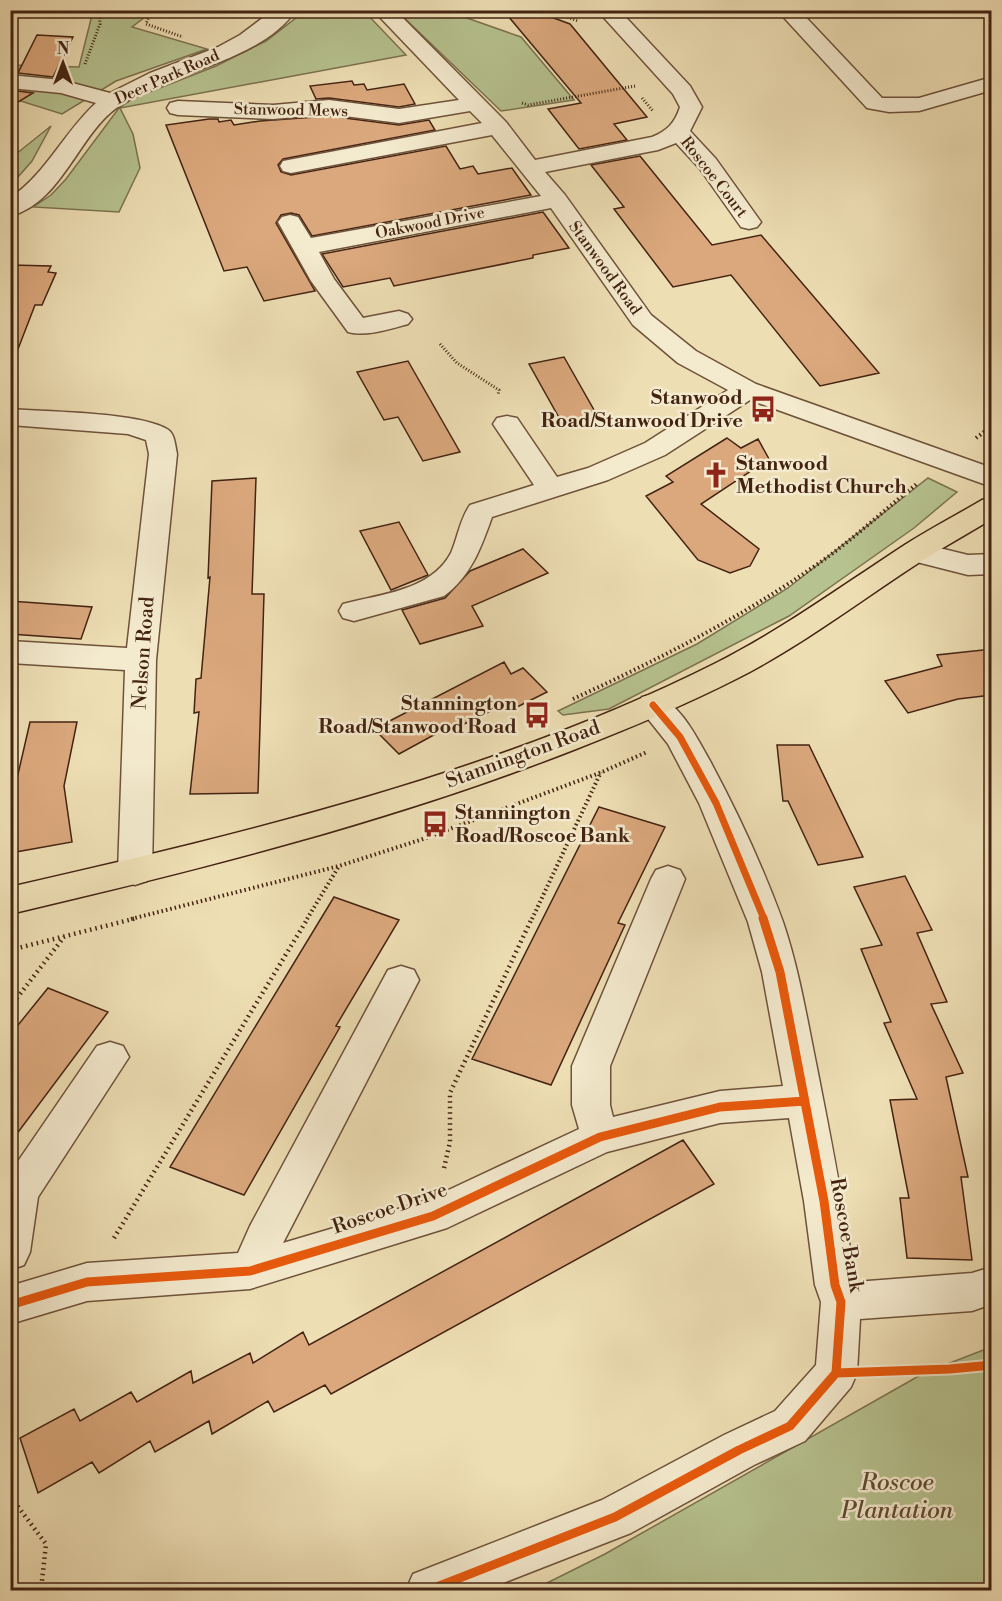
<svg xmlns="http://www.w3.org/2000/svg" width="1002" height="1601" font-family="'Libre Bodoni',serif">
	<rect width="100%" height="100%" fill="#eedeb4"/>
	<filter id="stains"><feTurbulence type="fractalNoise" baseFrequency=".00333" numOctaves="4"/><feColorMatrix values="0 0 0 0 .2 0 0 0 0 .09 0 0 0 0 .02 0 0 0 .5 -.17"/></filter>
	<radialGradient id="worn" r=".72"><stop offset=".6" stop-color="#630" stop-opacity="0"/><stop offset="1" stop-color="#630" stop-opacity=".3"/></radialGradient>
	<!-- green -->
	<path fill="#b6c28f" stroke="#7c7250" stroke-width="1.5" d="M93,11H153L132,27L207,49L116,81L62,114L11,98V65L79,67Z
		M305,11H364L406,55L120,108L133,134L140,168L119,212L33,207L51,195L66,179L119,108L134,98L216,66L266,41Z
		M397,11H447L521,37L574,100L501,111Z
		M51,126L32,161L11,185V158Z
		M928,478L957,492L914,528L789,616L609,709L563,715L558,711L697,644L788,588Z
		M991,1347V1590H533L605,1554L924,1373Z"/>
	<!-- building -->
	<path fill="#dba87d" stroke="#432312" stroke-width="1.5" d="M503,10H532L570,24L647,117L614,124L627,140L579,149L548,109L581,103Z
		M37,35L73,37L53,77L18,73Z
		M352,81L354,85L364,84L367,90L404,84L415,104L399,107L329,98L316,99L310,86Z
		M10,90L33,93L10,107Z
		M329,116L399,125L429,120L435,130L283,159L278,165L281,172L291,175L446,146L460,169L473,166L478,174L512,168L531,195L312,236L299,215L291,213L281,215L276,223L315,291L264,301L247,267L224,271L166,125L209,119H218L219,122L231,120L234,125L260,121Z
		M640,156L712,245L761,235L879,373L820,386L731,275L673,287L614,209L624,207L591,165Z
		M543,212L569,248L533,255V258L394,286L390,278L343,287L322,254Z
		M10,265L51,266L48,272L56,273L42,305H35L13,362H10Z
		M564,357L598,417L562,423L529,364Z
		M408,361L460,452L423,461L398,417L384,420L357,372Z
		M727,438L741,448L758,439L769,459L701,504L759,549L750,566L730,573L698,560L646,496L673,482L666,476Z
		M256,478L252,594H264L258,793L190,794L199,712L194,713L196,679L201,678L210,577L208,578L212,481Z
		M399,522L428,575L391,590L360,531Z
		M523,549L548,573L472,606L483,626L420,644L402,610L445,598L470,571Z
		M10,601L92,607L81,639L10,634Z
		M992,649V695L958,699L908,713L885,681L942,666L937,655Z
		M504,662L511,674L523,668L547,692L513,709L507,703L456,728L452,725L399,754L374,729Z
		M30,722H77L64,786L72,842L10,853V809Z
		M777,745H809L863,857L818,865L788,801H783Z
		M599,807L665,827L618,923L625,925L551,1085L472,1059Z
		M905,876L932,930L917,933L947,1002L931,1004L963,1073L946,1077L968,1177H961L972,1260L907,1258L900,1198H909L890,1100L917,1099L884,1023L891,1022L861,949L882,945L854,887Z
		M334,897L399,920L336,1026L340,1027L244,1195L170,1167Z
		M48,988L108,1012L10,1143V1035Z
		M683,1140L714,1184L331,1394L325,1385L274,1412L268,1401L212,1434L209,1421L155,1452L150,1441L99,1473L92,1462L38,1493L20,1438L74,1409L80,1421L131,1392L137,1402L191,1371L193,1383L250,1353L253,1363L303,1332L309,1345Z"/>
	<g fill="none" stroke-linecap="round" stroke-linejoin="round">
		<!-- minor casing -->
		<g stroke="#6e523a" stroke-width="3">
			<path id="minor" d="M273,10H296C259,64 166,71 115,109C78,137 60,204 10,216V198C47,173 64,132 96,103L61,93L10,88V75L61,80L110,93L150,73L218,47L240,35Z
				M373,10H395L506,122L535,160L652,137C667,131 675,123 680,107L673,94L597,10H619L690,86L702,107L690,131L716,159L761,222L757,227L749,229L741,227L700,169L676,143L658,150L545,172L565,195L651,315L696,351L756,384L992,468V487L750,400L665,455L608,480L492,517C481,548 471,576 444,596L354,621L343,618L339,611L343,604C380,594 431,591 451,553C458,537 460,519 470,505L534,485L493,424L497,418L507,416L517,418L557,477L588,468L645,443L728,390L678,363L633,325L551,208L319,252L334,279L363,318L399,311L408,314L412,319L408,324C390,329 366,337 348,332L311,281L278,222L282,217L290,215L298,217L311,238L541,196L492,135L291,173L283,171L280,166L283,161L482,123L470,111L399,123L329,114L273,119L178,115L170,113L167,108L170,103L178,101L273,105L329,100L399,109L459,100Z
				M777,10H799L882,98H919L992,77V90L919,111L889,112L867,108Z
				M10,409C47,412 138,412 167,429C175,433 175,446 177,454L156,660L152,872L147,881L135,885L123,881L118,872L125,670L10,663V641L127,648L149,454L146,440L128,434L10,425Z
				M915,542L968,555L992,554V574L968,575L905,559L900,552L905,545Z
				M653,694C680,702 697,738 710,761C738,813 763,867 783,922C799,969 807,1019 817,1068C831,1139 845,1210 855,1282L972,1273L992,1267V1304L972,1311L860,1319L857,1373L851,1387L805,1441L754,1465L631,1533L485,1590H406L413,1574L602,1500L724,1435L775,1411L816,1365L821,1302L815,1285L804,1201L789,1118L720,1123L607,1152L447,1228L250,1289L87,1301L10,1324V1286L87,1263L238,1253L250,1226L388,970L401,966L414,970L419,980L283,1243L425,1201L579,1129L572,1105V1066L651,879L656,870L668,866L680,870L685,879L610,1066V1105L613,1117L720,1091L783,1086L762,972L748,922L699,803L668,744L637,705L642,697Z
				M110,1042L123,1046L129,1057L38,1197L30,1252L24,1265L10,1270V1173L97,1046Z"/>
		</g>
		<!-- major casing -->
		<g stroke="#432312" stroke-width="3">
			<path id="major" d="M992,497V519C969,533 945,546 923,560C861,600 803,645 738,678C685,705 630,728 576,749C393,821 202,869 10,914V887C250,832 495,774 716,663C781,630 839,588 900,548C926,531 955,516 982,500Z"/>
		</g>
		<!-- path-far2 -->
		<path stroke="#432312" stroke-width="3" stroke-dasharray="1 2" stroke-linecap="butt" d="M151,10L146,24L183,37
			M548,10L578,21
			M85,64L100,24L99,10
			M642,98L653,111
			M522,103L528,105L635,86
			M440,344L457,363L499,390L498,395"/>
		<!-- path-far1 -->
		<path stroke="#432312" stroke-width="4" stroke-dasharray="1.5 3" stroke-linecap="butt" d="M976,438L992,426
			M573,699C662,658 750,613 829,556C860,533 888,507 918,483
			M131,919L339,866L423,839L602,772L647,752
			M307,919L339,866
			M532,919L601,772"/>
		<!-- path -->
		<path stroke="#432312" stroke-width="4.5" stroke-dasharray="1.5 4" stroke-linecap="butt" d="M10,950L137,918
			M10,1007L64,937
			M444,1168L450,1142V1093L532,918
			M114,1238L308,918
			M10,1492L13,1500L46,1544L41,1590"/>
		<!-- minor -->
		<use href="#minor" fill="#f4eace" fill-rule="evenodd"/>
		<!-- major -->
		<use href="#major" fill="#eedeb4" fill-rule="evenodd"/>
		<!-- cycleway-far1 casing -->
		<g stroke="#f4eace" stroke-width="10">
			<path id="cycleway-far1" d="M653,705L680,737L716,803L764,919"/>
		</g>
		<!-- cycleway casing -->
		<g stroke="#f4eace" stroke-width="13">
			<path id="cycleway" d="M10,1305L87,1282L250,1271L433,1216L600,1137L720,1107L805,1101
				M836,1373L950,1369L992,1365
				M429,1590L615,1517L739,1450L790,1426L836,1373L841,1302L835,1285L824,1201L780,972L763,918"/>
		</g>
		<!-- cycleway-far1 -->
		<use href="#cycleway-far1" stroke="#e8590c" stroke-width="7"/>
		<!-- cycleway -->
		<use href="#cycleway" stroke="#e8590c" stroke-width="9"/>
	</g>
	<!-- icons -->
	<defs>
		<g id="bus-bare" transform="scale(2.07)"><path d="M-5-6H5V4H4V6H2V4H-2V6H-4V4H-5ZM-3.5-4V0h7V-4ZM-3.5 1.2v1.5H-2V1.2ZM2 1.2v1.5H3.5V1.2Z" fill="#8f2418" stroke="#f4eace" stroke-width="2.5" paint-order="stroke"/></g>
		<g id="church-bare" transform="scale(2.07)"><path d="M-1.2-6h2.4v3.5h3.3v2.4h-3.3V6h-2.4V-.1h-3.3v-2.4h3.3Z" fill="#8f2418" stroke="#f4eace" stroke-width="2.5" paint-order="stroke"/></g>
	</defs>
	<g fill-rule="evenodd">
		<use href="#bus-bare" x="763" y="409"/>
		<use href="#church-bare" x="716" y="475"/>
		<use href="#bus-bare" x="537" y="715"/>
		<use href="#bus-bare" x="435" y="824"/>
	</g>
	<g text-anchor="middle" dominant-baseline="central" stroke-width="5" stroke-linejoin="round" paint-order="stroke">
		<!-- far-street labels -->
		<g font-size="16" fill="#432312" stroke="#f4eace">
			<text transform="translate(167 77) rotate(-24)">Deer Park Road</text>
			<text transform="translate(291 110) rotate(1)">Stanwood Mews</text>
			<text transform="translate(714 177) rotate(52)">Roscoe Court</text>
			<text transform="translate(430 223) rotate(-11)">Oakwood Drive</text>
			<text transform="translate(605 268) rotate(54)">Stanwood Road</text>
		</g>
		<!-- poi labels -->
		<g font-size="20" font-weight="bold" fill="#432312" stroke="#f4eace" text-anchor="end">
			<text x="743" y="398">Stanwood<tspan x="743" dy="23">Road/Stanwood Drive</tspan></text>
			<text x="736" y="464" text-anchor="start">Stanwood<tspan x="736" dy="23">Methodist Church</tspan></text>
			<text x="517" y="704">Stannington<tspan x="517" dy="23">Road/Stanwood Road</tspan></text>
			<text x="455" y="813" text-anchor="start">Stannington<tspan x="455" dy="23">Road/Roscoe Bank</tspan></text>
		</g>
		<!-- street labels -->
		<g font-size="20" fill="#432312" stroke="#f4eace">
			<text transform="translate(144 653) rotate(-86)">Nelson Road</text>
			<text transform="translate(523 755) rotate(-20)">Stannington Road</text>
			<text transform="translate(390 1209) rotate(-19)">Roscoe Drive</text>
			<text transform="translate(846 1235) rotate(80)">Roscoe Bank</text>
		</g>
		<!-- near-park labels -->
		<g font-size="24" font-style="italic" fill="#604b31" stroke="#f4eace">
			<text x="897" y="1483">Roscoe<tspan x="897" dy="28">Plantation</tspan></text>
		</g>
	</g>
	<!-- margin -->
	<rect width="1002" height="1601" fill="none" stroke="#eedeb4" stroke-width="36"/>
	<rect x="12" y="12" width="978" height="1577" fill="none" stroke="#432312" stroke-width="3"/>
	<rect x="18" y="18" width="966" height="1565" fill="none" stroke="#432312" stroke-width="1.5"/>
	<!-- north arrow -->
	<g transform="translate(63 63)" stroke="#f4eace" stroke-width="4.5" paint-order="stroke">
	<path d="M0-4.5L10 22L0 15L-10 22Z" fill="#432312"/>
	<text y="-9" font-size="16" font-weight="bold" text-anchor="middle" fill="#432312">N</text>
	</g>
	<rect width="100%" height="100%" filter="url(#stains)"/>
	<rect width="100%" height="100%" fill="url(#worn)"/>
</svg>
